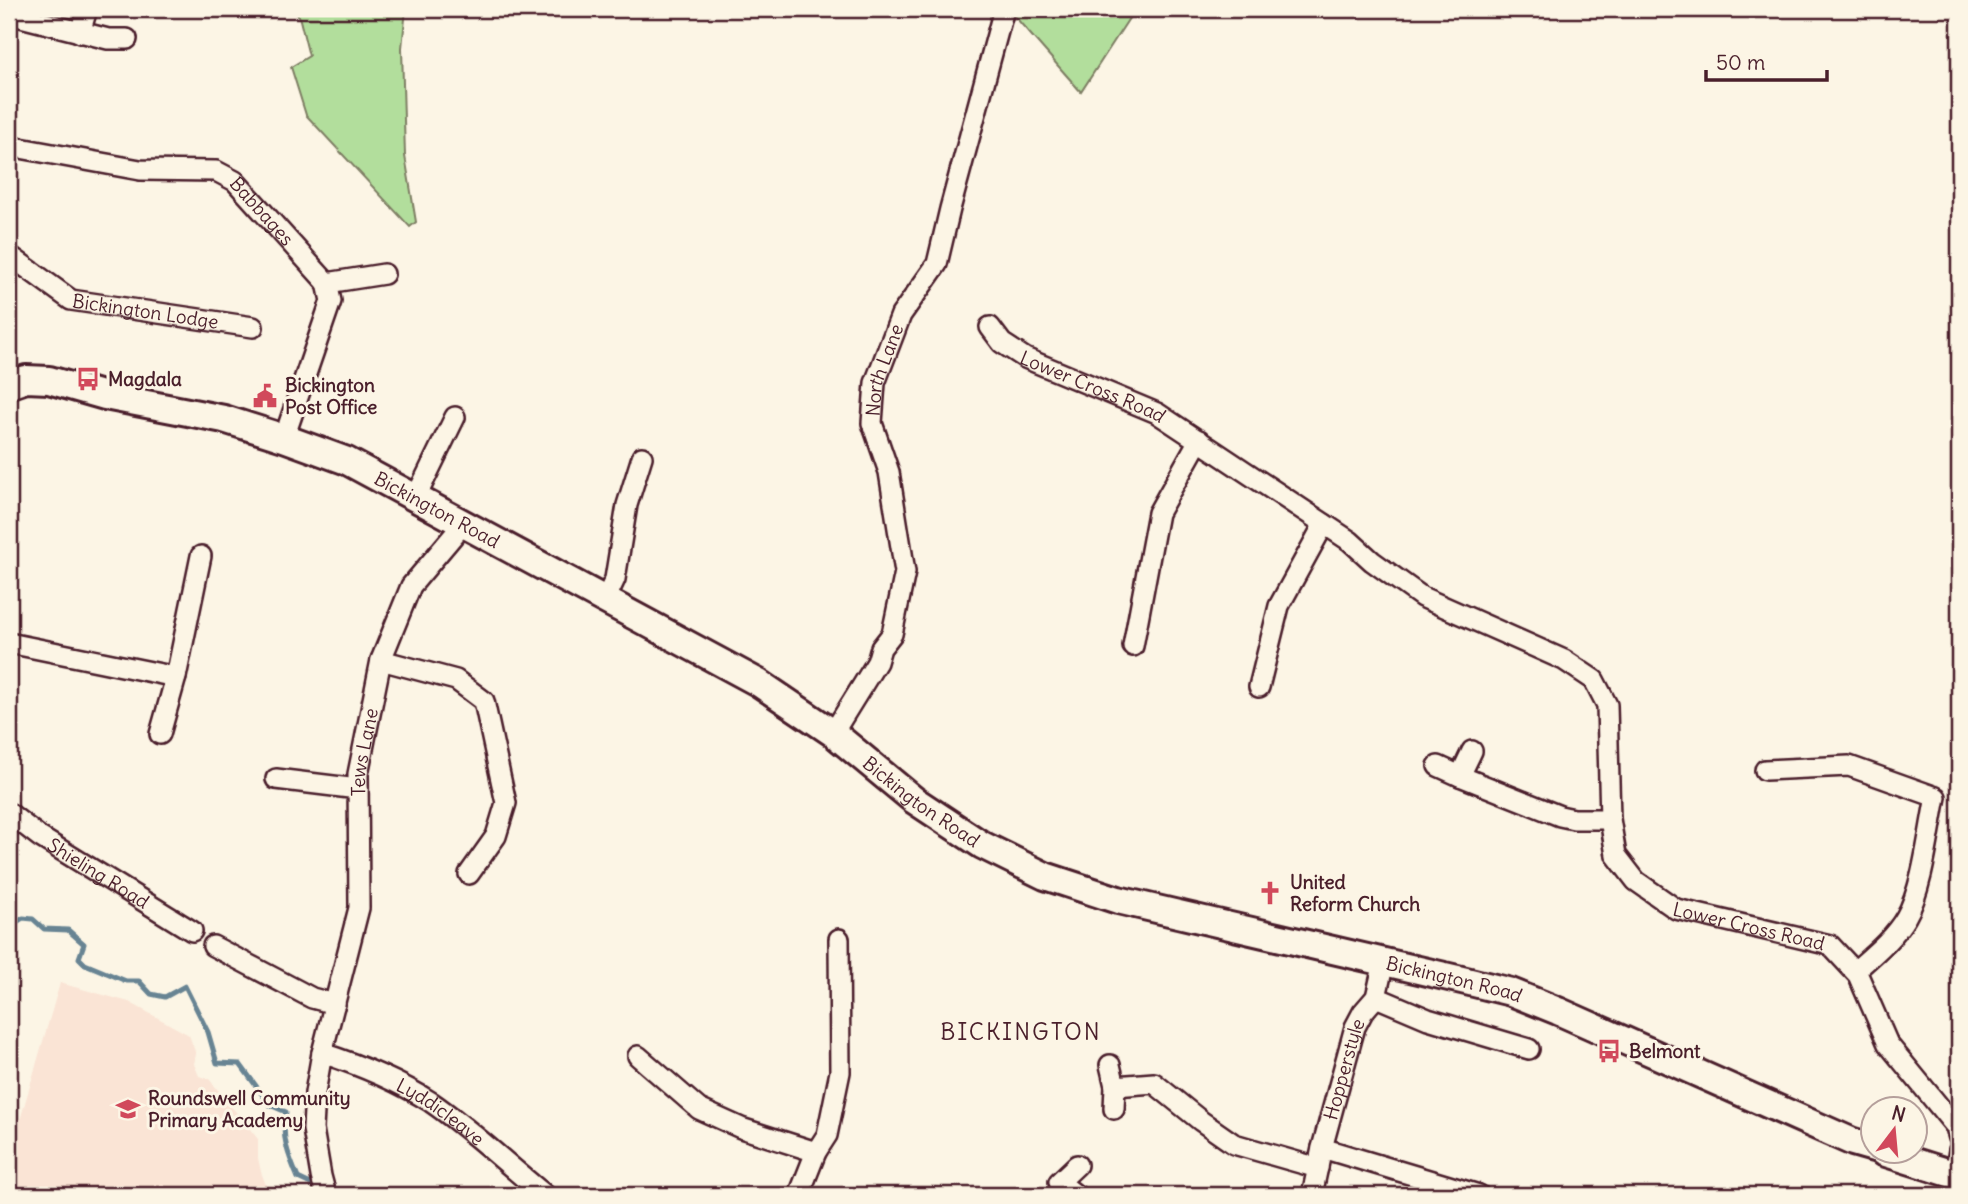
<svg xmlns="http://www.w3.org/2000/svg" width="1968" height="1204" font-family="Delius,sans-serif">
	<rect width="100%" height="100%" fill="#fcf5e5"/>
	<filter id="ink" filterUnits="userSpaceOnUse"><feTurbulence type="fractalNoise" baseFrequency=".0143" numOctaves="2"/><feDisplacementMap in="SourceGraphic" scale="14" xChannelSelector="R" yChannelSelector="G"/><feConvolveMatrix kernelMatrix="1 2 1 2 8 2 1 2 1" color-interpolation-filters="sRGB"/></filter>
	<g filter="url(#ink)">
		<!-- built -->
		<path fill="#fae4d5" d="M60,983L129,1002L189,1035L196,1054L194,1064L199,1076L209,1079L258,1139V1158L261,1172L266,1185L274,1195H9V1158Z"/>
		<!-- green -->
		<path fill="#b2de9c" stroke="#7e7e64" stroke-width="2" d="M292,9H406L402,48L405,156L416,222L410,227L306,115L291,67L309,56L299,16Z
			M1011,9H1135L1081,92L1010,11Z"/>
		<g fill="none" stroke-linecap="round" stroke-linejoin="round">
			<!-- stream -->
			<path stroke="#678493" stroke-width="5" d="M9,927L23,918L33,919L44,929L68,930L84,944L79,958L85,964L126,981H139L151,994L165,997L185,986L208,1032L217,1063L240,1064L270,1105L286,1112C280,1135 289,1157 298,1178L317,1187"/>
			<!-- minor casing -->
			<g stroke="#4a1f2b" stroke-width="24">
				<g id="minor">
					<path d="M9,14L108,39H127"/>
					<path d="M80,33L87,9"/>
					<path id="s1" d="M9,146L140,170L216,171L235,181L327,283L331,301L284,438"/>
					<path id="s2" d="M9,255L71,300L253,327"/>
					<path d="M327,283L384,274"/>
					<path id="s3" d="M990,327L1002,343L1025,358L1157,413L1350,541L1372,561L1422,597L1564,660L1594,680L1607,705L1610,819L1616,855L1636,881L1676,909L1830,945L1858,975L1888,1044L1956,1127L1959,1138"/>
					<path d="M416,497L455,417"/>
					<path d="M605,600L615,579L627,505L642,457"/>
					<path d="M9,643L176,677L201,556"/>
					<path d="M1133,646L1158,513L1199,440"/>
					<path d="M381,660L456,680L484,701L506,803L496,836L469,874"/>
					<path d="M1259,687L1279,606L1324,524"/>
					<path id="s4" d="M833,733L877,662L881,648L892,634L905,572L889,472L872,423L875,383L901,315L937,264L950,209L1004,9"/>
					<path d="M160,734L176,677"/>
					<path d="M1438,766L1460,776L1472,751"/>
					<path d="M1765,770L1849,766L1936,797C1929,830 1923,888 1906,917C1894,938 1873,955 1855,971"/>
					<path d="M1460,776L1560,816L1574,819H1610"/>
					<path d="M276,779L358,789"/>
					<path id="s5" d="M9,813L40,837L192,931"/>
					<path d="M213,946L312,998L335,1004"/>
					<path d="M1376,997L1428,1019L1529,1049"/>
					<path id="s6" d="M322,1053C359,1065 398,1081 431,1102C472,1130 507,1165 545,1195"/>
					<path d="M638,1056L699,1109L741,1128L816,1152"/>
					<path d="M1110,1065L1115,1086L1114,1109"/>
					<path d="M1115,1086L1154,1083L1201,1121L1234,1144L1318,1168"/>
					<path d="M1322,1148L1479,1195"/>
					<path d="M1955,1175L1959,1150"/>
					<path id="s7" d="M326,1195L321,1176L313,1129L315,1093L322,1053L359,908L358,774L381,660L411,586L464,523"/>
					<path d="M799,1195L816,1152L827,1135L840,1072L839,939"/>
					<path d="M1076,1195L1059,1182L1077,1165"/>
					<path id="s8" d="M1312,1195L1322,1148L1355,1027L1363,1012L1376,997L1384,962"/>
				</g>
			</g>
			<!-- secondary casing -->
			<g stroke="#4a1f2b" stroke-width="32">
				<g id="secondary">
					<path id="s9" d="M9,385L26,379L49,380L105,396L224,419L284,438L347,461L759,683L833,733L914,800L982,845L1045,876L1118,900L1466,981L1511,992L1558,1011L1853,1142L1874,1148"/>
					<path d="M1883,1152L1959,1176"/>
				</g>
			</g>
			<!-- minor -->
			<use href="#minor" stroke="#fcf5e5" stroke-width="19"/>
			<!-- secondary -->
			<use href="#secondary" stroke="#fcf5e5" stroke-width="26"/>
		</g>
	</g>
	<!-- icons -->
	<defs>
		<g id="bus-bare" transform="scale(1.89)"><path d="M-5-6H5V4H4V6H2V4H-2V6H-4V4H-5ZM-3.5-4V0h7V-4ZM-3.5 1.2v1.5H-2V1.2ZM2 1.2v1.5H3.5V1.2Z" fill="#d1495b" stroke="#fcf5e5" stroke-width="2.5" paint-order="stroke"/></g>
		<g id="civic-bare" transform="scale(1.89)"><path d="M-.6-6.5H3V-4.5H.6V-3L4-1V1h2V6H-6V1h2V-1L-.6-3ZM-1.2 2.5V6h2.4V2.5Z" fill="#d1495b" stroke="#fcf5e5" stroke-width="2.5" paint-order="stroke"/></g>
		<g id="church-bare" transform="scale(1.89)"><path d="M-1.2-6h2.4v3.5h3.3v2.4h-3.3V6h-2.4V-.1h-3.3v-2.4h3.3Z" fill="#d1495b" stroke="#fcf5e5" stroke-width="2.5" paint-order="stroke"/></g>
		<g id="school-bare" transform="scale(1.89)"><path d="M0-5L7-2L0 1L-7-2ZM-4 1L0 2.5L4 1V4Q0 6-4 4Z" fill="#d1495b" stroke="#fcf5e5" stroke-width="2.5" paint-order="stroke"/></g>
	</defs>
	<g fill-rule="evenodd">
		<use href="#bus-bare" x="88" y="379"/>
		<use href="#civic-bare" x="265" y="396"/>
		<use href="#church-bare" x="1270" y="893"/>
		<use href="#bus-bare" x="1609" y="1051"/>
		<use href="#school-bare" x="128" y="1109"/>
	</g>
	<g text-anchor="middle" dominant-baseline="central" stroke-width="6" stroke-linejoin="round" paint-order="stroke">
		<!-- street labels -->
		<g font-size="19" fill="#4a1f2b" stroke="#fcf5e5">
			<text stroke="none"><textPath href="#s1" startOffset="271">Babbages</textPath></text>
			<text stroke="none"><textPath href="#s2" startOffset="152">Bickington Lodge</textPath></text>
			<text stroke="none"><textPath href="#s4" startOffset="387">North Lane</textPath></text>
			<text stroke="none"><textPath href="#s3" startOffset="121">Lower Cross Road</textPath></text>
			<text stroke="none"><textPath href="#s9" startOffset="453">Bickington Road</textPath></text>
			<text stroke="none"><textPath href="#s7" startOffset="450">Tews Lane</textPath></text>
			<text stroke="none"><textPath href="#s9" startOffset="1020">Bickington Road</textPath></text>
			<text stroke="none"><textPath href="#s5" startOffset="108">Shieling Road</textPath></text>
			<text stroke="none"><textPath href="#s3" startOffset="1040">Lower Cross Road</textPath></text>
			<text stroke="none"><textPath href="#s9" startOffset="1587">Bickington Road</textPath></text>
			<text stroke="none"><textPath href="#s8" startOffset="130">Hopperstyle</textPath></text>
			<text stroke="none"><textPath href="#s6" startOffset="133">Lyddicleave</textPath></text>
		</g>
		<!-- poi labels -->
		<g font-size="19" font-weight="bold" fill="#4a1f2b" stroke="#fcf5e5" text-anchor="start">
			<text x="108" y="379">Magdala</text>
			<text x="285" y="385">Bickington<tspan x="285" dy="22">Post Office</tspan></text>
			<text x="1290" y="882">United<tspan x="1290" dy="22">Reform Church</tspan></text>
			<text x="1629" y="1051">Belmont</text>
			<text x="148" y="1098">Roundswell Community<tspan x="148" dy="22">Primary Academy</tspan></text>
		</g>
		<!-- quarter labels -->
		<g font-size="23" letter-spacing="2" fill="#4a1f2b" stroke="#fcf5e5">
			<text x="1021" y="1031">BICKINGTON</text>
		</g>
	</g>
	<!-- margin -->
	<rect width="1968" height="1204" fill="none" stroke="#fcf5e5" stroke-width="35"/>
	<rect x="18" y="18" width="1933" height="1169" fill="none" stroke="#4a1f2b" stroke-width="2.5" filter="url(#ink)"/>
	<!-- north arrow -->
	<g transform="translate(1894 1130) rotate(16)"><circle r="33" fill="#fcf5e5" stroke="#b59f9b" stroke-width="2"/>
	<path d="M0-5L12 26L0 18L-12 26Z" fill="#d1495b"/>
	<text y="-10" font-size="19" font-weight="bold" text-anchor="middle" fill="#4a1f2b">N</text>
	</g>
	<!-- scale -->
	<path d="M1706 70v10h121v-10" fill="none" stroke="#4a1f2b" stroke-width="3.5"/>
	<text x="1716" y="70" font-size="21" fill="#4a1f2b" stroke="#fcf5e5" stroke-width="5" paint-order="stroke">50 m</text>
</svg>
